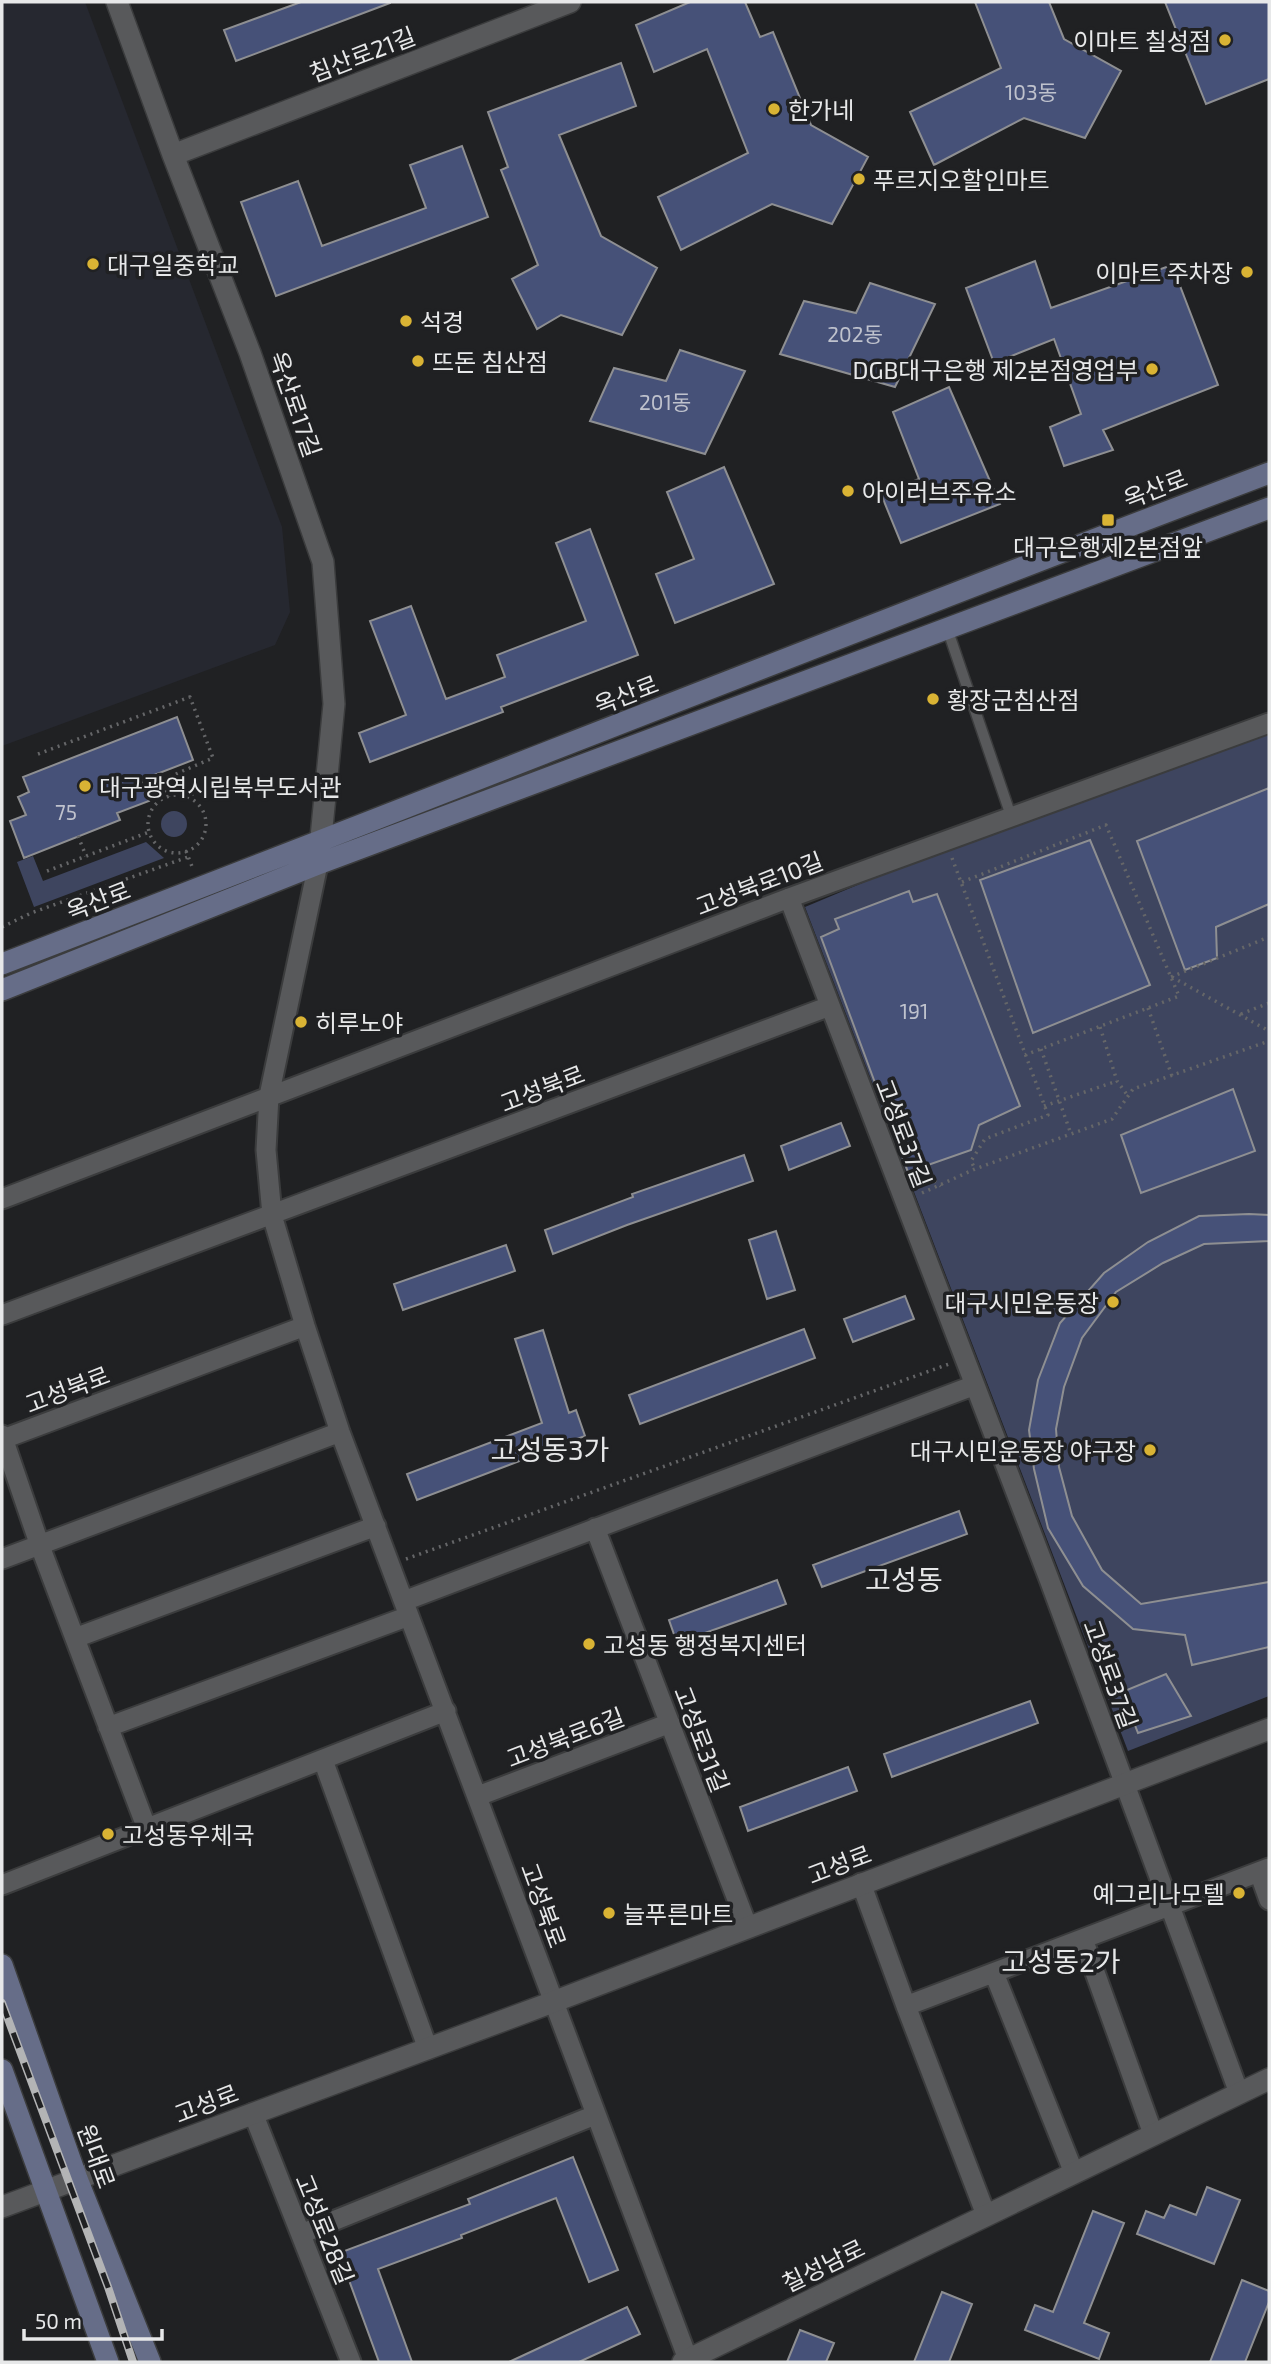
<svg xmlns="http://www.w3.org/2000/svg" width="1271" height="2364" font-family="'Exo 2','Noto Sans KR',sans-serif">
	<rect width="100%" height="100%" fill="#202123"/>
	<!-- built -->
	<path fill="#262830" d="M2,2H85L282,527L290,612L275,645L2,746Z"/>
	<!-- green -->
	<path fill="#3e455f" d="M1269,727V1696L1128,1751L805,907L960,842Z
		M161 824a13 13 0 1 1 26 0a13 13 0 1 1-26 0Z
		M146,842L164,858L34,907L17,862L33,856L43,881Z"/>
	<!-- building -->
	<path fill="#465178" stroke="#8e8f92" stroke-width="2" d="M301,2H390V3L236,61L224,30Z
		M690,2H745L760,37L773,32L811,125L868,157L832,224L772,204L681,250L658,197L748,153L707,49L654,72L636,25Z
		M975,2H1049L1064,39L1121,71L1085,138L1024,118L934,165L910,112L1001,68Z
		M1165,2H1269V79L1206,104Z
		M621,63L636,106L559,135L601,236L657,268L622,335L561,315L537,329L512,279L538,265L501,170L508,167L488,112Z
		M462,146L488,217L276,296L241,202L298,181L322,246L426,208L410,165Z
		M1035,261L1051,308L1172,265L1218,385L1103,430L1113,450L1064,466L1050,427L1081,414L1054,339L994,363L966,288Z
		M870,283L935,304L895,387L780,354L804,301L856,313Z
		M680,350L745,371L705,454L590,421L614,368L666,381Z
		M949,387L1000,504L901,543L881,494L919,479L893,412Z
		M724,467L774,584L675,623L656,574L694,559L667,492Z
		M590,529L638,655L501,707L503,712L370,762L359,733L406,715L370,621L411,606L446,699L505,677L497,655L586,621L556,543Z
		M177,717L193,760L141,780L149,801L117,813L120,820L24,858L10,821L26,815L18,797L29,792L23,777Z
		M1269,788V904L1216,927L1217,958L1185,970L1137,841Z
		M1090,840L1150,985L1033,1033L980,880Z
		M909,891L913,902L937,894L1020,1106L979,1125L971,1150L908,1172L821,937L839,929L835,919Z
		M1233,1089L1255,1151L1141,1193L1121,1135Z
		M841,1123L850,1146L789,1170L781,1146Z
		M744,1155L753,1181L627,1225L553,1254L545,1230L633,1197L632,1194Z
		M1249,1214L1269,1215V1241L1204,1244L1163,1263L1116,1292L1082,1338L1064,1387L1056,1429L1059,1467L1072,1516L1102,1570L1141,1604L1269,1582V1647L1192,1665L1185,1635L1133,1629L1083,1586L1048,1528L1034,1469L1029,1430L1038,1380L1060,1323L1104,1273L1148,1242L1199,1216Z
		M776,1231L795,1290L767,1299L749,1240Z
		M506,1245L515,1271L403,1310L394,1284Z
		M905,1296L914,1319L853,1342L844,1319Z
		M804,1329L815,1358L640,1424L629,1395Z
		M543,1330L569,1413L576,1410L585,1436L417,1500L407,1474L542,1423L515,1339Z
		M959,1511L967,1534L822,1587L813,1565Z
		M777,1580L786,1604L677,1643L669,1620Z
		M1166,1674L1191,1716L1138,1733L1122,1692Z
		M1030,1701L1038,1723L892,1777L884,1754Z
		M848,1767L857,1791L748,1831L740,1807Z
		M573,2157L618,2270L589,2282L556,2198L461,2235L462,2238L378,2269L412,2362H379L339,2253L470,2204L468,2199Z
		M1207,2187L1240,2200L1214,2264L1137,2234L1146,2211L1164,2218L1170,2205L1196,2215Z
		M1093,2211L1124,2223L1084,2323L1109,2333L1099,2359L1025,2330L1035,2305L1053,2312Z
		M1242,2280L1269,2291V2302L1245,2362H1210Z
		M942,2292L972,2304L949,2362H914Z
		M627,2307L640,2334L579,2362H509Z
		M800,2330L834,2343L826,2362H787Z"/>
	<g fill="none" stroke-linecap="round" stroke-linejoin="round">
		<!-- service casing -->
		<g stroke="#3b3c3d" stroke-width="13">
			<path id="service" d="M947,628L1011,816"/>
		</g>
		<!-- minor casing -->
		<g stroke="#3b3c3d" stroke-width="23">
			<path id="minor" d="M318,864L269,1096L266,1150L272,1215L305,1326L340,1432L689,2362
				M789,898L1049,1579L1239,2093
				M2,1199L789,898L1269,723
				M2,1315L830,1006
				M2,1435L40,1546L147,1829
				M3,1439L305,1326
				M595,1528L748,1928
				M2,1559L340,1432
				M404,1601L975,1385
				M75,1638L376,1526
				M108,1727L409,1616
				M323,1760L428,2049
				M478,1796L670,1723
				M1259,1872L1269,1900
				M861,1883L906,2006L1269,1868
				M2,1885L446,1711
				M1083,1939L1153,2134
				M994,1973L1074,2173
				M906,2006L986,2215
				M253,2113L351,2362
				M301,2234L595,2115"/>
		</g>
		<!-- tertiary casing -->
		<g stroke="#3b3c3d" stroke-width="24">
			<path id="tertiary" d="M117,2L173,155L250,353L323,562L334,704L319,858
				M173,155L570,2
				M2,2207L553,2002L1269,1729
				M683,2362L1269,2079"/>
		</g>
		<!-- secondary casing -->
		<g stroke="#3b3c3d" stroke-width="24">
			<path id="secondary" d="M2,964C425,802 845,633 1269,473
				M2,990L318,864L1269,508
				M2,1965L77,2179L150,2362
				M2,2070L108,2362"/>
		</g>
		<!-- path -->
		<path stroke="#656668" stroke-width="3.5" stroke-dasharray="2 5" stroke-linecap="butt" d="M38,754L190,697L213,758L162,780L169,797
			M148 824a29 29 0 1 1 58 0a29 29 0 1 1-58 0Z
			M185,797L215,785
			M78,836L86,856
			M186,851L193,869
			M952,858L1048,1115L985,1139L971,1161L975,1169
			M47,871L149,832
			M962,882L1106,825L1179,996L1025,1055
			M2,927L31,913L188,857
			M1171,977L1269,937
			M1172,977L1269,1031
			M1148,1008L1172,1076
			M1241,1014L1269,1003
			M1100,1027L1117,1081L1128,1096
			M1041,1049L1071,1134
			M1044,1106L1117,1081
			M918,1168L941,1186
			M922,1193L975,1169L1112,1119L1133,1089L1269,1041
			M406,1559L949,1364"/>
		<!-- service -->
		<use href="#service" stroke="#58595b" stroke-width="10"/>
		<!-- minor -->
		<use href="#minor" stroke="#58595b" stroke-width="19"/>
		<!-- tertiary -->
		<use href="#tertiary" stroke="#58595b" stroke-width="21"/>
		<!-- secondary -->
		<use href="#secondary" stroke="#666d88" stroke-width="21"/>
		<!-- rail casing -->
		<g stroke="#b3b4b5" stroke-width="8">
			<path id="rail" d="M2,2003L108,2287L133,2362"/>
		</g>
		<!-- rail -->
		<use href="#rail" stroke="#202123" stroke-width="5" stroke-dasharray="16" stroke-linecap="butt"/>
	</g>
	<!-- markers -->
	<g fill="#d9b334" stroke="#202123" stroke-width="2.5">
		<circle cx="1225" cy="40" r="7"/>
		<circle cx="774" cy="109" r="7"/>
		<circle cx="859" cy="179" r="7"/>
		<circle cx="93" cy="264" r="7"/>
		<circle cx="1247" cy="272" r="7"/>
		<circle cx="406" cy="321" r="7"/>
		<circle cx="418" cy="361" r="7"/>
		<circle cx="1152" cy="369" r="7"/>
		<circle cx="848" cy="491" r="7"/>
		<rect x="1101" y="513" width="14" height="14" rx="3.5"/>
		<circle cx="933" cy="699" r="7"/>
		<circle cx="85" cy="786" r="7"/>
		<circle cx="301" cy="1022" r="7"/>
		<circle cx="1113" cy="1302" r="7"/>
		<circle cx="1150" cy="1450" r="7"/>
		<circle cx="589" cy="1644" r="7"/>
		<circle cx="108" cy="1834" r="7"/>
		<circle cx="1239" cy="1893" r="7"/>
		<circle cx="609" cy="1913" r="7"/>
	</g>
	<g text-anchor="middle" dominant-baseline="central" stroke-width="7" stroke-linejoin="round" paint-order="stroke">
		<!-- number labels -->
		<g font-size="21" fill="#bfc2cd">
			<text x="1031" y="91">103동</text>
			<text x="855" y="333">202동</text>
			<text x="665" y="401">201동</text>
			<text x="66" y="811">75</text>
			<text x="914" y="1010">191</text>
		</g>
		<!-- poi labels -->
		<g font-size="24" fill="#e7e8e9" stroke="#202123" text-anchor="start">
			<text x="1211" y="40" text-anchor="end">이마트 칠성점</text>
			<text x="788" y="109">한가네</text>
			<text x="873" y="179">푸르지오할인마트</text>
			<text x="107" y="264">대구일중학교</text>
			<text x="1233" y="272" text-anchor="end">이마트 주차장</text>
			<text x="420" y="321">석경</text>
			<text x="432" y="361">뜨돈 침산점</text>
			<text x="1138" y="369" text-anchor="end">DGB대구은행 제2본점영업부</text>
			<text x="862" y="491">아이러브주유소</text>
			<text x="1108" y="546" text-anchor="middle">대구은행제2본점앞</text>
			<text x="947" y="699">황장군침산점</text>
			<text x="99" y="786">대구광역시립북부도서관</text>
			<text x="315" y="1022">히루노야</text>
			<text x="1099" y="1302" text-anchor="end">대구시민운동장</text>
			<text x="1136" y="1450" text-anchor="end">대구시민운동장 야구장</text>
			<text x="603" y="1644">고성동 행정복지센터</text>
			<text x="122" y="1834">고성동우체국</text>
			<text x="1225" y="1893" text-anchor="end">예그리나모텔</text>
			<text x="623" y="1913">늘푸른마트</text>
		</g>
		<!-- street labels -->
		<g font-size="24" fill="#e7e8e9" stroke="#202123">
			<text transform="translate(362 54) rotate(-21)">침산로21길</text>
			<text transform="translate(296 404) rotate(71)">옥산로17길</text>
			<text transform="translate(1155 488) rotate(-21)">옥산로</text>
			<text transform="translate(626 694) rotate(-21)">옥산로</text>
			<text transform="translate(759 883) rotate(-21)">고성북로10길</text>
			<text transform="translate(98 900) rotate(-21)">옥산로</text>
			<text transform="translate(542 1088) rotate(-21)">고성북로</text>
			<text transform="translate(904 1133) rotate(69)">고성로37길</text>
			<text transform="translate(67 1389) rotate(-21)">고성북로</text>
			<text transform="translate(1111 1674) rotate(70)">고성로37길</text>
			<text transform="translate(565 1737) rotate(-21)">고성북로6길</text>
			<text transform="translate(702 1739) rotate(69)">고성로31길</text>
			<text transform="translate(839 1864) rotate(-21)">고성로</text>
			<text transform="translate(544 1905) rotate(70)">고성북로</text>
			<text transform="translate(206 2103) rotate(-21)">고성로</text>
			<text transform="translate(97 2156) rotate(70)">원대로</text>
			<text transform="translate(325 2229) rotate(68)">고성로28길</text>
			<text transform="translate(823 2265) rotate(-26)">칠성남로</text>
		</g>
		<!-- quarter labels -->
		<g font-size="28" fill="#e7e8e9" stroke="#202123">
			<text x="550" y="1449">고성동3가</text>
			<text x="904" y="1579">고성동</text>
			<text x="1061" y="1961">고성동2가</text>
		</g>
	</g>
	<!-- border -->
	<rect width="1271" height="2364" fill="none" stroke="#e7e8e9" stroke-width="7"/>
	<!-- scale -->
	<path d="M24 2329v10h138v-10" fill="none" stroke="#e7e8e9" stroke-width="3.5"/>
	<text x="35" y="2329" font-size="21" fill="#e7e8e9" stroke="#202123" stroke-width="5" paint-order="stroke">50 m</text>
</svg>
